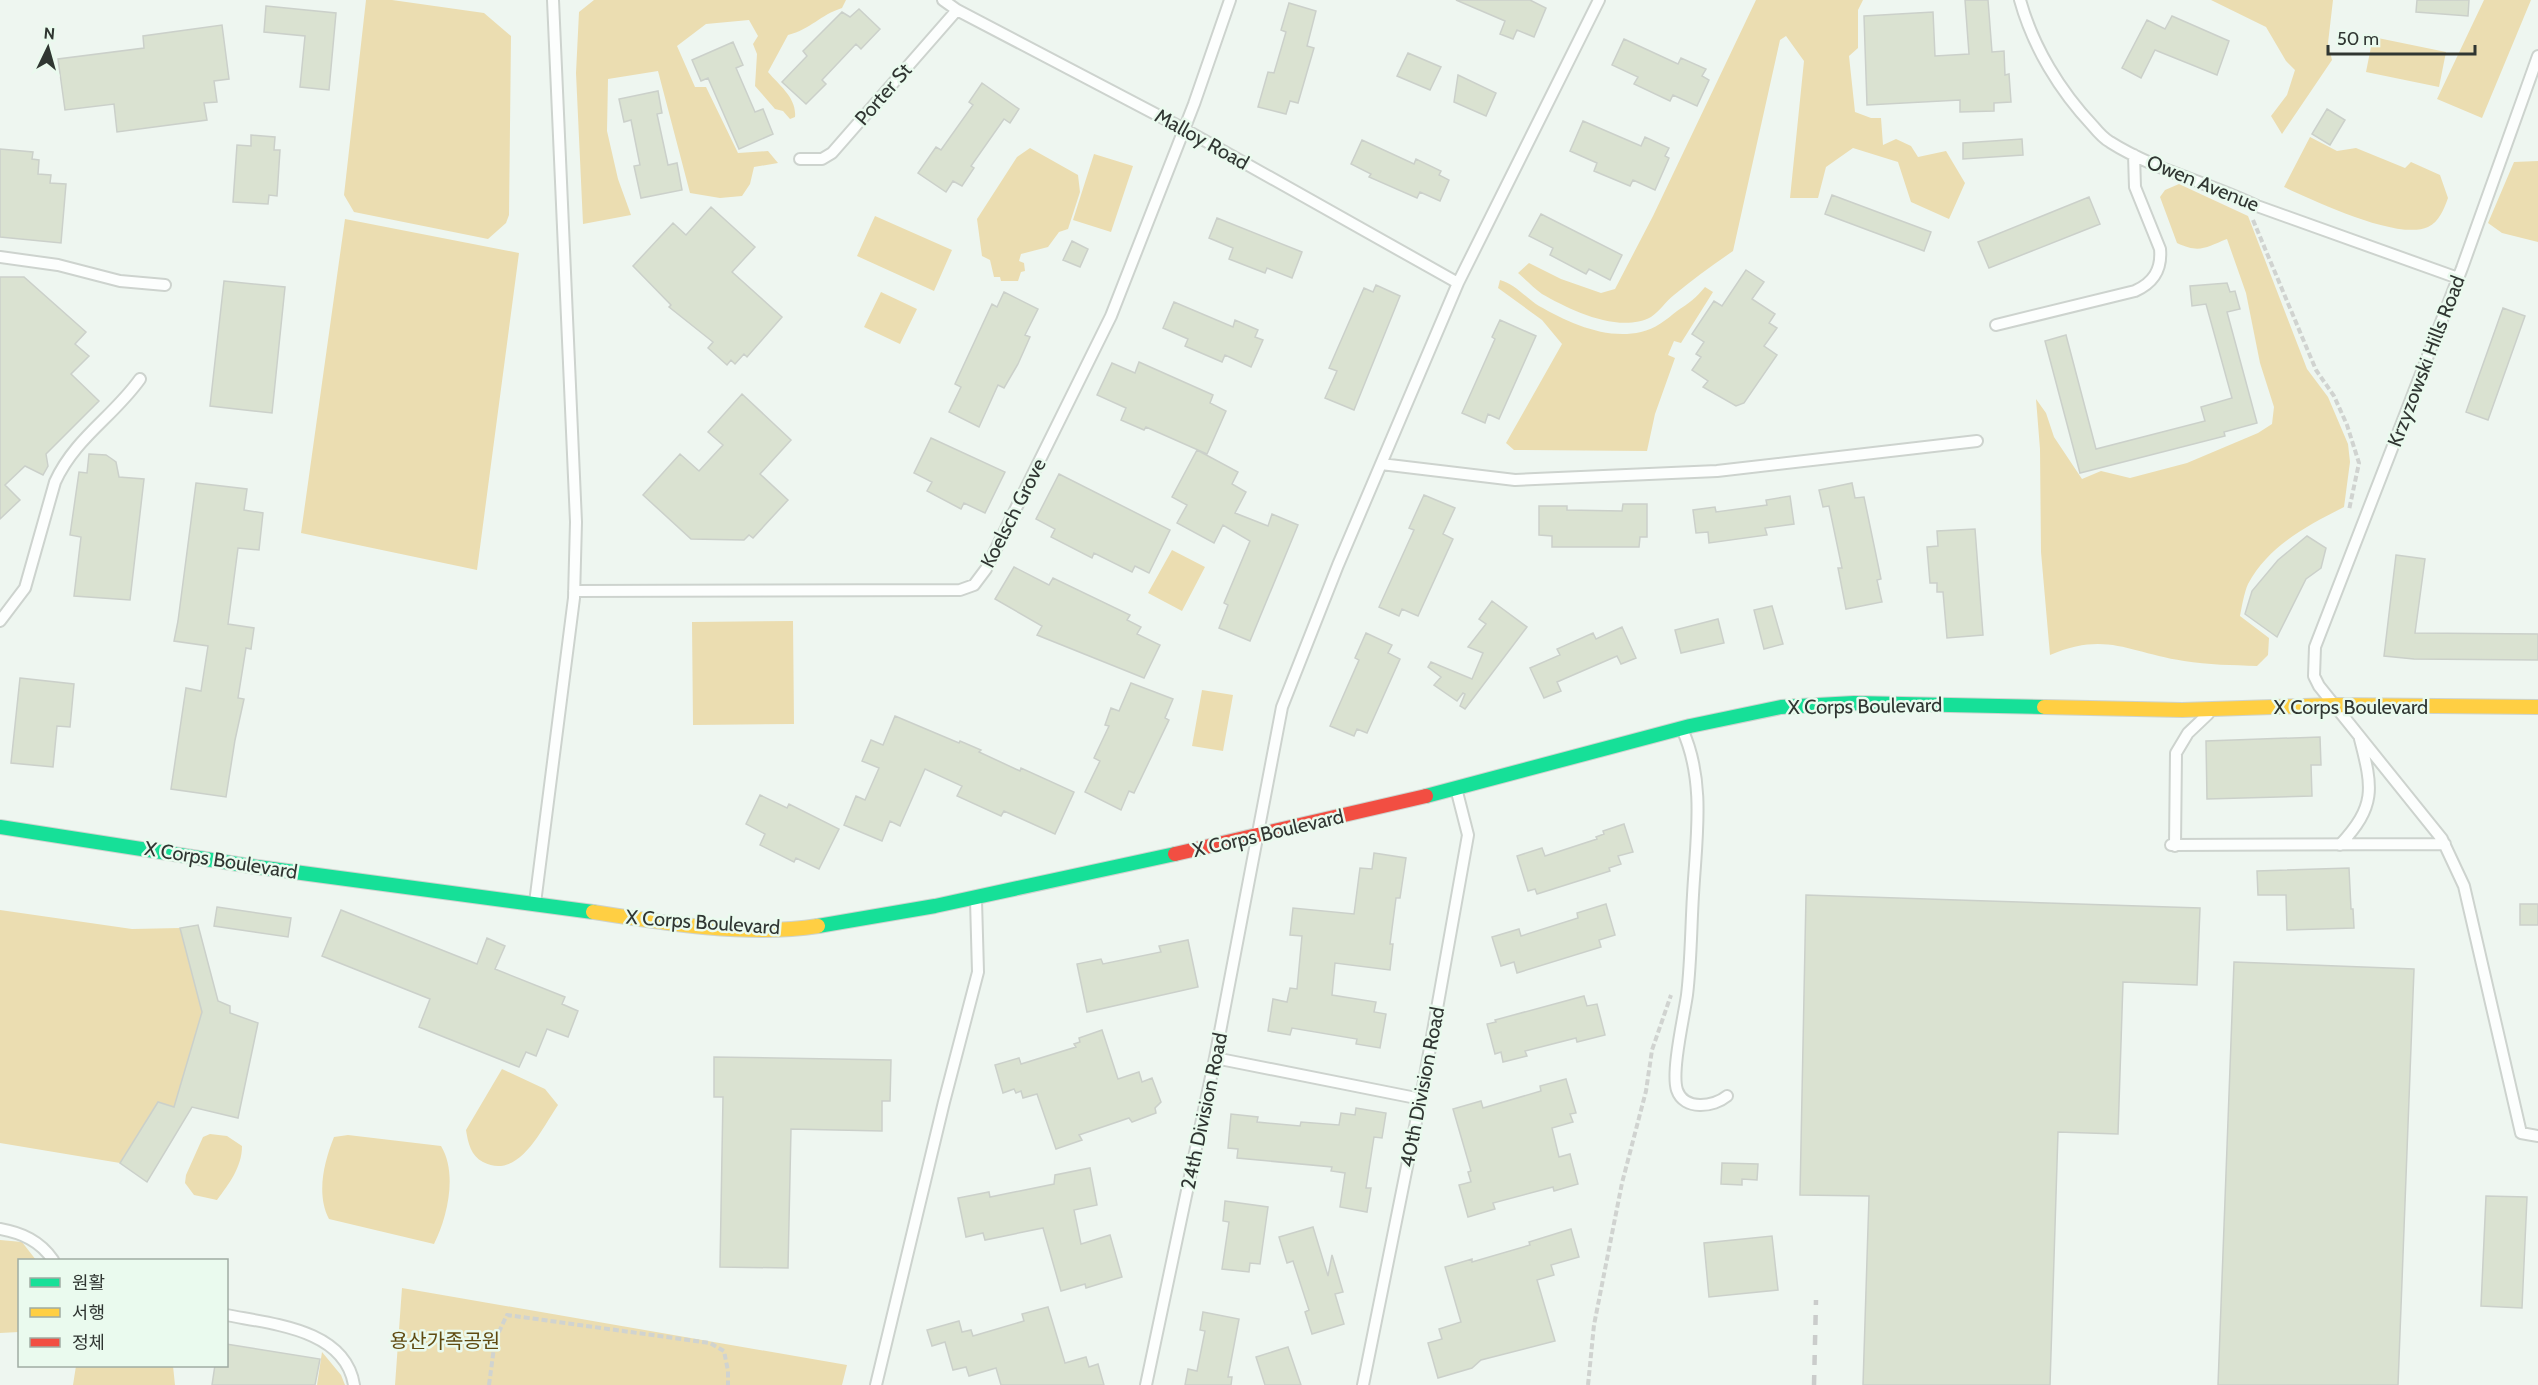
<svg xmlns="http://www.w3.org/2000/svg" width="2538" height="1385" font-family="Cabin,'Noto Sans KR',sans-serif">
	<rect width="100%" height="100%" fill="#eef6f0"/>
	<!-- green -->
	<path fill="#ebddb1" d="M366,0H392L484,13L511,36L509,215L506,223L488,239L354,212L344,195Z
		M594,0H846L842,8C820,15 811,29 788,35L768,72C779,85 797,98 795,117L790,119L783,111L775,109L755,86L757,54L753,44L758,36L749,20L706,24L677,46L695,87H706L738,153L768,151L778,163L754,167L750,184L742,196L720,198L690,193L658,71L608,79L607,131L618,179L631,215L583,224L576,73L579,12Z
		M1756,0H1863L1858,10V48L1849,56L1855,112L1871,118H1881L1883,145L1896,139L1911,146L1918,157L1946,151L1965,183L1949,219L1911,202L1898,162L1853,148L1826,167L1818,198H1790L1804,61L1786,36L1780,40L1733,251C1713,265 1693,279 1674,295C1666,301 1659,312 1651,317C1619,334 1570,310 1542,294C1534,288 1526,280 1518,273L1529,263L1561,279L1601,293L1615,289L1653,216Z
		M2211,0H2333L2328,43L2332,60L2282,134L2271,116L2287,95L2295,70L2286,61L2266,27Z
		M2484,0H2531L2482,118L2437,99Z
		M2373,37L2446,52L2439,87L2366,72Z
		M2310,137L2337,151L2356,148L2405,168L2411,162L2440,175L2448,198C2444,209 2439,222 2428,227C2398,241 2313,200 2284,187Z
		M1030,148L1078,175L1080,192L1068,229L1059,232L1048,247L1021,254L1019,261L1024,263L1025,271L1021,272L1018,281H1001L1000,277H994L990,260L982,256L977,219L1017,157Z
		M1094,154L1133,166L1111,232L1073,220Z
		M2538,161V242L2502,233L2488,223L2514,162Z
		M2179,184L2248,216L2307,369L2328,397L2348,444L2350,462L2344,507C2307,526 2269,545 2248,584C2244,593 2242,606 2240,616L2269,638L2268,655L2257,666C2233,665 2208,665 2184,661C2129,653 2107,631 2050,655L2041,552L2040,449L2036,399L2046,413L2054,437L2082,479L2101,471L2130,478L2187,463L2258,433L2272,424L2274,407L2260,363L2246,293L2227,239C2206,247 2200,254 2177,243L2160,197L2165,190Z
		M875,216L952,250L934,291L857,256Z
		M345,219L519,253L477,570L301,533Z
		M1500,280C1515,284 1526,298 1539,306C1569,323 1606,340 1641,332C1655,329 1666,320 1677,311C1688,304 1697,297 1705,287L1713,292L1681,343L1674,341L1668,355L1675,358L1655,414L1647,451L1514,450L1506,443L1562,344L1542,320L1498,288Z
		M881,292L917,309L900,344L864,327Z
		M1172,550L1205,567L1182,611L1148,593Z
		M793,621L794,724L693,725L692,622Z
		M1202,690L1233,695L1223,751L1192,746Z
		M0,910L132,929L180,928L202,1012L174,1107L158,1102L120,1163L0,1143Z
		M502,1069L545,1089L558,1105C542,1128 519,1181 483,1162C471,1156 468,1143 466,1130Z
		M210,1134L227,1136L242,1146C242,1167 229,1184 217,1200L194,1195L185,1183L186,1175L203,1137Z
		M348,1135L441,1146C458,1174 447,1218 434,1244L329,1219C316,1194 324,1162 334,1137Z
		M0,1240L22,1242L36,1260H20L19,1332L0,1333Z
		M402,1288L847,1365L842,1385H395Z
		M322,1352L341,1375L345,1385H317Z
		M76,1366H173L175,1385H73Z"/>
	<!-- building -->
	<path fill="#dae2d1" stroke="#cbd0ca" stroke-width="1.5" d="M1456,0H1530L1546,8L1534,37L1517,30L1513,39L1500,34L1505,21Z
		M1965,0H1988L1992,52L2004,51L2005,75L2009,74L2011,102L1994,103V111L1960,112V100L1867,105L1864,16L1933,12L1935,56L1969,54Z
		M2417,0H2469L2468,16L2416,12Z
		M1289,3L1316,11L1307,46L1314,48L1298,103L1290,101L1286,114L1258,107L1268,72L1274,73L1286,32L1281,30Z
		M266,6L336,13L329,90L300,87L305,36L264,32Z
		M859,9L880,29L861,49L856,44L822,80L826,84L806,104L782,82L807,56L803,51L842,12L850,17Z
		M2172,16L2229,41L2217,75L2155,50L2141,78L2122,68L2147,20L2165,29Z
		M222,25L229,79L214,81L217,102L204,103L207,120L117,132L114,104L65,110L58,59L144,48L143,36Z
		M1624,39L1678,64L1681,58L1706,69L1702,76L1709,80L1697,106L1673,95L1670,101L1634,84L1638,77L1612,65Z
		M733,42L743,65L736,68L755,112L763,109L773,134L739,149L708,78L701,81L692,60Z
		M1408,53L1441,67L1430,90L1397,76Z
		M1458,75L1496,93L1486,116L1454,102Z
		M982,83L1019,109L1010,123L1004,119L971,166L974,168L962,186L953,181L946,192L918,173L936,147L941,150L973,105L969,102Z
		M658,91L662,113L657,114L668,165L677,163L682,190L641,198L634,166L640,165L631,120L624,122L619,99Z
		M2327,109L2345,120L2330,145L2312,134Z
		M1583,121L1641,146L1645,137L1669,148L1665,156L1669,158L1655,190L1633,180L1630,186L1594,171L1597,163L1570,151Z
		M251,135L275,137L274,150H280L277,196L269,195L268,204L233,202L237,145L251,146Z
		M2022,139L2023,155L1963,159V143Z
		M1362,140L1414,164L1416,159L1441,171L1439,175L1449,180L1440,201L1420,192L1417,198L1369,177L1371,174L1351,164Z
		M0,149L33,152L32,159L39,160L38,174L51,175L50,183L66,184L61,243L0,237Z
		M1832,195L1931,232L1924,251L1825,214Z
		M2089,197L2100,224L1989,268L1978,242Z
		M711,207L755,247L732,272L782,317L747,357L744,354L735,364L731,360L727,365L708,348L713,342L669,307L671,305L633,266L673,223L686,235Z
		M1541,214L1622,255L1610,280L1589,269L1586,274L1550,255L1553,248L1529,236Z
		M1217,218L1302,252L1292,278L1267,268L1265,273L1229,259L1233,248L1209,238Z
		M1072,241L1088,249L1080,267L1063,260Z
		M1746,270L1764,282L1752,299L1775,314L1769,323L1777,328L1764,346L1777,355L1744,403L1736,406L1703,387L1708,381L1692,370L1701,357L1696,354L1704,342L1692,334L1714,301L1722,306Z
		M0,277H24L86,332L75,344L89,356L71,374L99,401L46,454L48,466L43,475L25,466L5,485L20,500L0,519Z
		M224,281L285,287L272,413L210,406Z
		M2227,283L2230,292L2235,291L2240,309L2227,312L2257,423L2224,432L2225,436L2080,473L2045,341L2066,335L2096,449L2205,421L2201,407L2232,398L2206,304L2192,306L2190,286Z
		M1376,285L1400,296L1354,410L1325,398L1337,371L1329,368L1364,288L1373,292Z
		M1004,292L1038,309L1025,335L1030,337L1018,364L1004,388L998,385L979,427L949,412L961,387L955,384L992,304L997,307Z
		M1174,302L1233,327L1235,320L1258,330L1255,337L1263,340L1251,367L1225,355L1222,362L1185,346L1188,339L1163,328Z
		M2503,308L2525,316L2488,420L2466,412Z
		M1500,320L1536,336L1499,419L1488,414L1485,423L1462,413L1495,339L1492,337Z
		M1139,362L1213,395L1210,403L1226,411L1207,454L1146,427L1144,430L1121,420L1126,408L1097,395L1112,363L1135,373Z
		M742,394L791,440L760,474L788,500L753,538L749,535L744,540L691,539L643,495L680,454L699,471L723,445L708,432Z
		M931,438L1005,472L985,513L964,503L961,509L927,491L932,482L914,473Z
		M1197,450L1238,472L1232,484L1246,492L1235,513L1268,526L1272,514L1298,525L1250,641L1219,628L1228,605L1224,603L1250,541L1223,525L1214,543L1177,523L1187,505L1172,497Z
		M89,454L106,455L112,459L116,462L119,477L144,479L130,600L74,596L81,537L70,535L79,472L87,473Z
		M1059,474L1170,530L1149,573L1135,566L1132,572L1094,553L1092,558L1051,537L1055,529L1036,519Z
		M196,483L247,489L244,510L263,513L259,550L238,548L228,624L254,628L251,649L246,648L238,698L244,699L235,740L226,797L171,789L186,688L201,691L208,646L174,641L178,621Z
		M1852,483L1855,498L1864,497L1881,579L1877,580L1882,602L1846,609L1838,568H1842L1829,506L1823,507L1819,490Z
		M1424,495L1455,508L1443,534L1453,539L1418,616L1402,609L1399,616L1379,607L1414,530L1409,528Z
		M1790,496L1794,524L1765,528L1767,535L1709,543L1708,532L1696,533L1693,510L1715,507L1716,512L1767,505L1766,500Z
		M1623,504H1647V537H1640L1639,547H1552V536L1539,535V506H1567V510L1622,511Z
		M1975,529L1983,635L1947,638L1943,592H1937V583H1930L1927,547L1938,546L1937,531Z
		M2307,536L2326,548L2321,568L2306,579L2277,637L2245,614L2252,591L2278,560Z
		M2396,555L2425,559L2415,633L2538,634V660L2414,659L2384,656Z
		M1014,567L1049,585L1053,578L1130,615L1127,620L1141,627L1137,634L1160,645L1144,678L1037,635L1042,626L995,599Z
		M1492,601L1527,627L1465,709L1460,706L1465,694L1463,693L1457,701L1434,685L1441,677L1428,667L1431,662L1472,679L1483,653L1468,647L1486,624L1479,619Z
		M1772,606L1783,644L1764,649L1754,610Z
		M1718,619L1724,643L1681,653L1675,630Z
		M1622,627L1636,658L1621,664L1617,656L1557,682L1561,691L1544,698L1530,668L1560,655L1557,649L1593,633L1596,639Z
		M1366,633L1392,645L1388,653L1400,659L1367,733L1357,729L1354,736L1330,726L1359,660L1355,658Z
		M20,678L74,684L70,727L57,726L53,767L11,763Z
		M1131,683L1173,699L1165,718L1169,720L1134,793L1129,791L1121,810L1085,792L1100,761L1094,758L1109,726L1105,725L1111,708L1119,711Z
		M895,716L959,743L960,741L981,750L979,752L1020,771L1021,768L1074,792L1055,834L1004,811L1001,816L957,796L962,786L925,769L900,826L890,821L882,841L844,825L856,796L865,800L879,768L862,761L871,740L883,745Z
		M2320,737L2321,765H2311L2312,796L2207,799L2206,741Z
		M760,795L787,808L789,804L839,829L819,869L796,858L794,862L760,845L765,834L746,824Z
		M1624,824L1633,852L1618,856L1621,864L1609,868L1610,871L1537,894L1535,889L1528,891L1517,856L1542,848L1545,856L1597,839L1596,837L1604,834L1603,831Z
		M1374,853L1406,858L1400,898H1396L1390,944H1393L1390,970L1335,963L1332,995L1376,1002L1374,1012L1386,1014L1380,1048L1356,1044L1357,1039L1292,1028L1290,1035L1268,1031L1273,999L1287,1002L1290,988L1297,989L1302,936L1290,935L1293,908L1354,914L1360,868L1372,869Z
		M2349,868L2351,909H2353L2354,928L2287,930L2286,895H2258L2257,871Z
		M1806,895L2200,908L2197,985L2123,982L2118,1134L2058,1132L2050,1385H1863L1869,1196L1800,1195Z
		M1606,904L1615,935L1599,940L1601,947L1517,973L1514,962L1501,966L1492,937L1519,929L1521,936L1578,918L1577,913Z
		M2520,904H2538V925H2520Z
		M217,907L291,918L288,937L214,926Z
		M341,910L477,964L487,938L505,946L495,969L565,997L562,1004L578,1011L568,1037L547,1029L536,1056L526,1052L519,1067L419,1027L430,999L322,956Z
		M198,925L218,1001L230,1006V1013L258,1023L238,1118L192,1107L147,1182L120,1163L158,1102L174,1107L202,1012L180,928Z
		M1188,940L1198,987L1087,1012L1077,964L1101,959L1103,964L1161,952L1159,946Z
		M2234,962L2414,969L2398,1385H2218Z
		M1584,996L1587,1006L1597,1004L1605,1035L1577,1042L1576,1038L1525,1051L1527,1056L1503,1062L1501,1052L1495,1054L1487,1024L1496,1022L1495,1020Z
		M1102,1030L1118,1079L1139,1072L1142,1082L1152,1078L1161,1102L1155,1108L1156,1113L1132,1122L1129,1118L1079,1135L1082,1140L1056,1149L1037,1094L1023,1098L1021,1091L1016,1093L1014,1089L1003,1093L995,1065L1019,1058L1021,1064L1076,1047L1074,1044L1080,1042L1079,1038Z
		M714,1057L891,1060L890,1101H882V1131L791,1129L788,1268L720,1267L723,1097H714Z
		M1566,1079L1576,1113L1570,1114L1573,1122L1552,1128L1559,1157L1570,1154L1578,1184L1554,1191L1553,1187L1493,1203L1495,1209L1468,1217L1459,1185L1471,1182L1468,1172L1471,1171L1453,1109L1481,1101L1483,1108L1541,1091L1540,1086Z
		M1356,1108L1386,1113L1382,1138L1374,1137L1366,1188H1371L1367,1212L1340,1207L1345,1173L1331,1171L1332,1167L1237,1158L1238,1149L1228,1148L1231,1114L1258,1117L1257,1122L1300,1126L1301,1122L1339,1125L1341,1113L1355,1115Z
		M1722,1163L1758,1164L1757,1180L1742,1179V1185L1721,1184Z
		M1090,1168L1097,1205L1074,1210L1081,1244L1110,1235L1122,1277L1086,1288L1085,1284L1061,1291L1043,1228L985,1240L983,1233L966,1237L958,1198L989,1192L990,1197L1054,1184L1055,1175Z
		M2486,1196L2527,1197L2522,1308L2481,1306Z
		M1225,1201L1268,1207L1260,1264L1250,1263L1249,1272L1222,1269L1229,1222L1223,1221Z
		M1313,1227L1328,1276L1332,1255L1343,1292L1335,1294L1344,1324L1312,1334L1305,1312L1309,1310L1293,1261L1287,1263L1279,1237Z
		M1571,1229L1579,1257L1551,1265L1554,1275L1537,1280L1555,1341L1481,1360L1472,1368L1438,1378L1428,1343L1442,1339L1439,1329L1461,1322L1445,1267L1472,1259V1262L1530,1245L1529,1242Z
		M1772,1236L1778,1290L1709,1297L1704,1243Z
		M1048,1307L1065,1363L1086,1357L1089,1367L1098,1364L1104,1385H1001L996,1368L969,1376L966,1367L953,1370L945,1342L932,1346L927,1330L959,1321L962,1332L971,1330L973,1336L1024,1321L1022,1314Z
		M1203,1312L1239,1319L1228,1377H1232L1231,1385H1185L1188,1369L1197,1371L1205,1331L1200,1330Z
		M226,1344L320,1359L315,1385H212L215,1365H226Z
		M1288,1347L1301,1385H1265L1256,1357Z"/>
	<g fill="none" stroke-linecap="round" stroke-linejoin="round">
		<!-- lane casing -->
		<g stroke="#cdd3ce" stroke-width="14">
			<path id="lane" d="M943,0L957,10L1184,129L1458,283
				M2020,0C2033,47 2060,91 2093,126C2098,132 2103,138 2110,142C2154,170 2210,183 2257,206L2458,278
				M2538,56L2462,268L2315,647L2314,676L2319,686L2442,839L2464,886L2521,1133L2538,1136
				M800,159H822L832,153L957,10
				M0,257L58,265L120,281L165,285
				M1996,325L2135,291C2153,283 2162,270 2160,249L2135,187L2134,155
				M1381,464L1515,480L1717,471L1977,441
				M574,591L960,590L974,585L986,569L1111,316L1194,104L1230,0
				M0,621L25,588L55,482C75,438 113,417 140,379
				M1682,729C1706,781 1696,839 1693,895C1691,928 1691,962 1687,995C1684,1016 1671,1072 1677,1090C1684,1111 1714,1107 1727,1096
				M2171,845L2445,844
				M2340,845C2376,806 2373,789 2360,739
				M2175,846L2176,753L2188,733L2208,714
				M535,903L574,598L576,522L553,0
				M1215,1058L1421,1099
				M0,1229C22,1233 40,1241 53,1260
				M226,1315C272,1324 345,1329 354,1385
				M876,1385L944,1102L978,972L976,900
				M1146,1385L1215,1058L1282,707L1338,565L1458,283L1599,0
				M1363,1385L1423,1087L1468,835L1457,792"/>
		</g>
		<!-- fast casing -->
		<g stroke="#cdd3ce" stroke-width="16">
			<path id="fast" d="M1426,796L1690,726L1781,707L1854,703L2044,707
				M0,827L257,867L593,912
				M818,926L935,906L1175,854"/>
		</g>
		<!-- slow casing -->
		<g stroke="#cdd3ce" stroke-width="16">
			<path id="slow" d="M2044,707L2182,710L2335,705L2538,707
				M593,912C662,923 749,937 818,926"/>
		</g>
		<!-- jam casing -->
		<g stroke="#cdd3ce" stroke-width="16">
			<path id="jam" d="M1175,854L1426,796"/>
		</g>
		<!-- path -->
		<path stroke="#d0d3d0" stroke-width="4" stroke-dasharray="6 3" stroke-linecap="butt" d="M2253,220L2316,370L2334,396L2347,425L2359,463L2349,510
			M489,1385L495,1340L507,1315L710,1343L724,1351L728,1371V1385
			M1588,1385L1594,1325L1622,1183L1646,1091L1652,1050L1671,995"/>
		<!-- lane -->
		<use href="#lane" stroke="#fcfefd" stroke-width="10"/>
		<!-- fast -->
		<use href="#fast" stroke="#16e098" stroke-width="14"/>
		<!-- slow -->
		<use href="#slow" stroke="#ffcf43" stroke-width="14"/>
		<!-- jam -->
		<use href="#jam" stroke="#f24e42" stroke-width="14"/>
		<!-- rail -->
		<path stroke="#cacccb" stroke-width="4.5" stroke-dasharray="10 10" stroke-linecap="butt" d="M1814,1385L1816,1300"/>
	</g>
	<g text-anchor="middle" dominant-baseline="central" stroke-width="5" stroke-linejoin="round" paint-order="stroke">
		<!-- street labels -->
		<g font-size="20" fill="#303632" stroke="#eafaee">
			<text transform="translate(883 94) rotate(-49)">Porter St</text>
			<text transform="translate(1202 139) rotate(29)">Malloy Road</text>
			<text transform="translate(2203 183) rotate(22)">Owen Avenue</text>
			<text transform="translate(2426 361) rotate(-69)">Krzyzowski Hills Road</text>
			<text transform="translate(1013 513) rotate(-63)">Koelsch Grove</text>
			<text transform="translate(1865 706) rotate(-1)">X Corps Boulevard</text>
			<text x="2351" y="707">X Corps Boulevard</text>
			<text transform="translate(1268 833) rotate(-13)">X Corps Boulevard</text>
			<text transform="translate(221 860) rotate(9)">X Corps Boulevard</text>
			<text transform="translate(703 922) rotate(4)">X Corps Boulevard</text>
			<text transform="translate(1422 1087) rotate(-79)">40th Division Road</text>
			<text transform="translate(1204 1111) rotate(-78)">24th Division Road</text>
		</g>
		<!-- park labels -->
		<g font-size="20" fill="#5f4a10" stroke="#eafaee">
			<text x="445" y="1341">용산가족공원</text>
		</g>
	</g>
	<!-- legend -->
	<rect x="18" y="1259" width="210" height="108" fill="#eafaee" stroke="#a0aca3" stroke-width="1.5"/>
	<rect x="30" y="1278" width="30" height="9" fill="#16e098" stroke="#a0aca3" stroke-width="1.5"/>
	<text x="72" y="1289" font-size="18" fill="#303632">원활</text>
	<rect x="30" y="1308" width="30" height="9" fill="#ffcf43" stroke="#a0aca3" stroke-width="1.5"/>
	<text x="72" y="1319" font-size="18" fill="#303632">서행</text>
	<rect x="30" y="1338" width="30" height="9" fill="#f24e42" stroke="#a0aca3" stroke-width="1.5"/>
	<text x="72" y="1349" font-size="18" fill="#303632">정체</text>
	<!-- north arrow -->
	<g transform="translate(48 48) rotate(5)" stroke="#eafaee" stroke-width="4.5" paint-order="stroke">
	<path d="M0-4.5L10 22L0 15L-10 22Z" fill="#303632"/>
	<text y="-9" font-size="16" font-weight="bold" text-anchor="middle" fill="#303632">N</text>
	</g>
	<!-- scale -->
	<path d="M2328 45v9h147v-9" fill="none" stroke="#303632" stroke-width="3"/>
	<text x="2337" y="45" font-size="18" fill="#303632" stroke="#eafaee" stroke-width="4.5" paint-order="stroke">50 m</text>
</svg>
